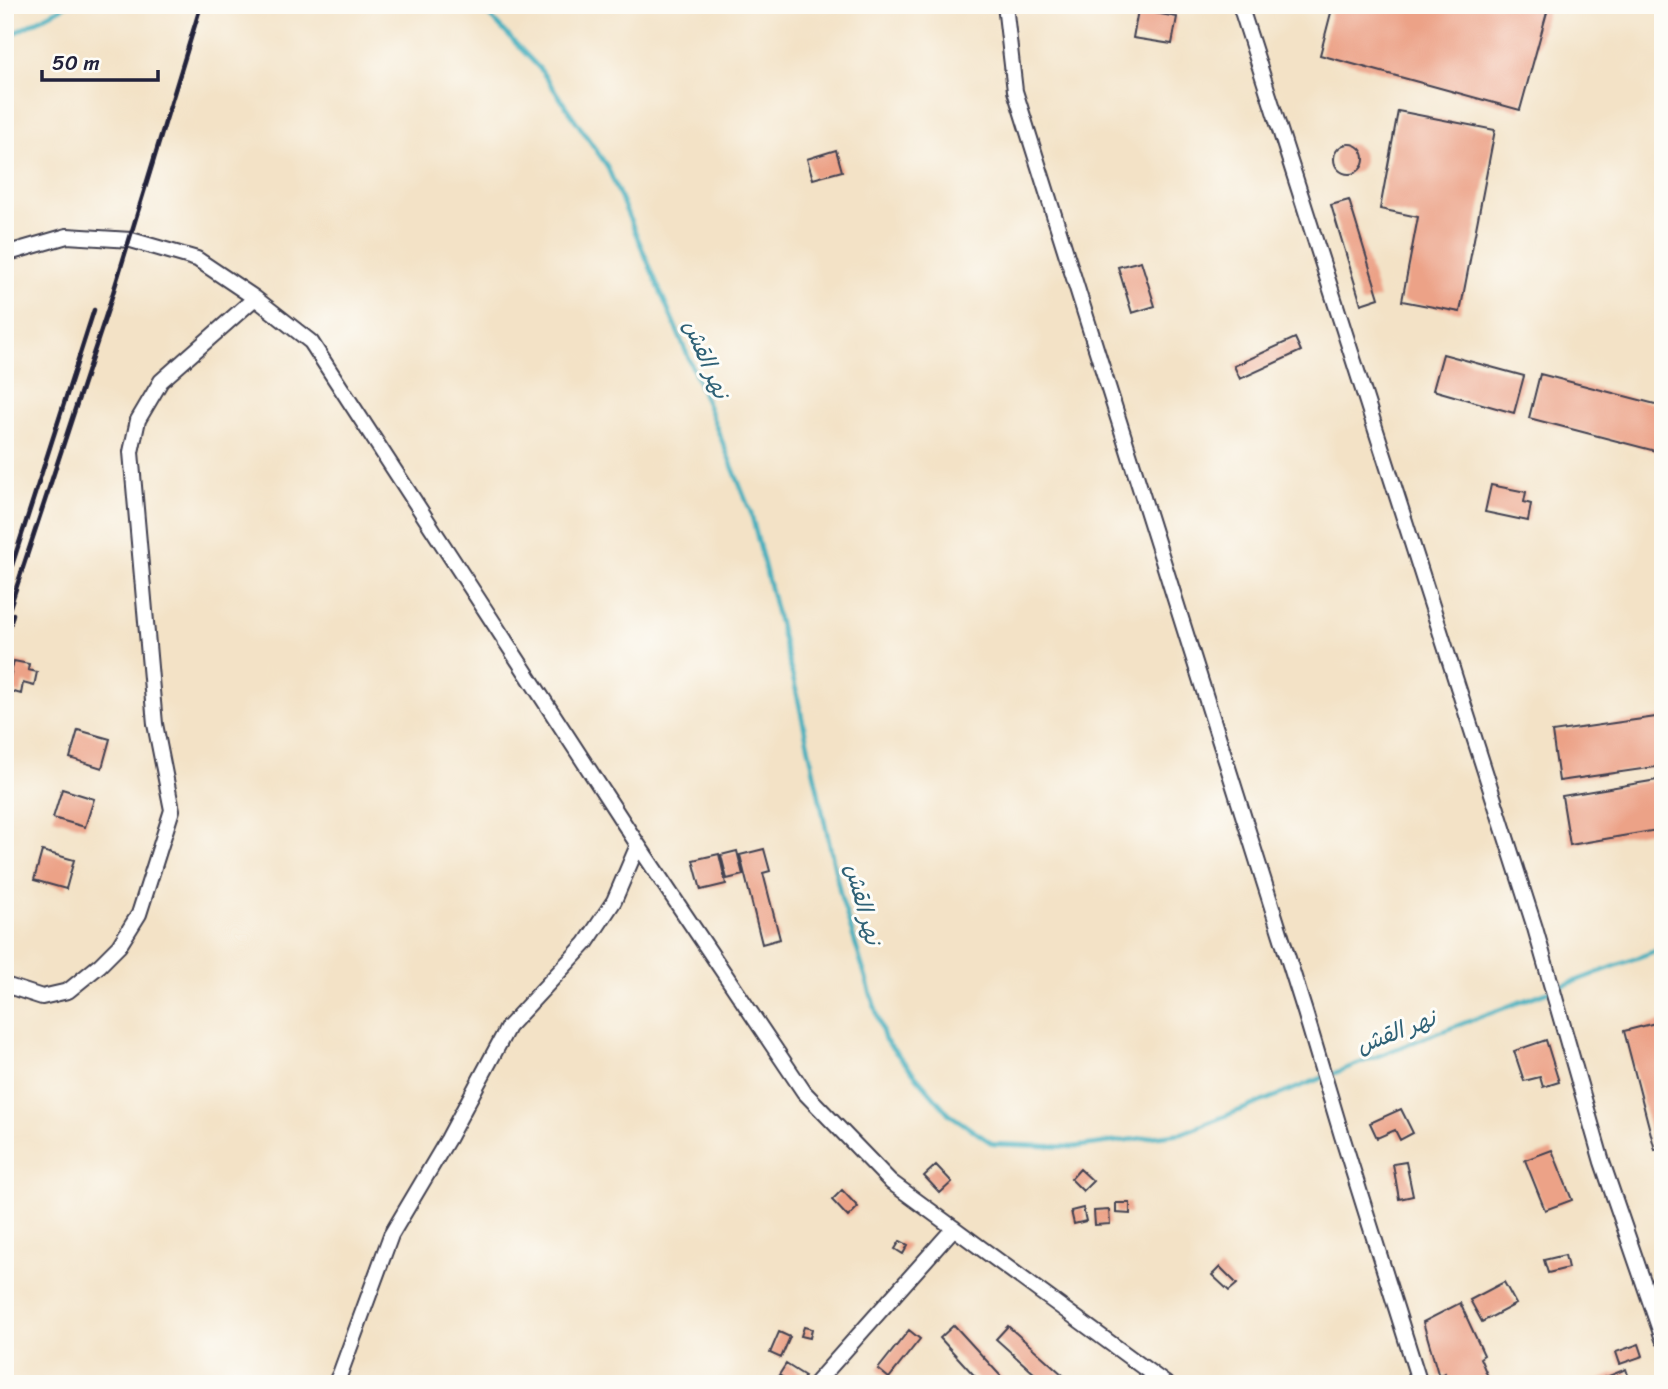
<svg xmlns="http://www.w3.org/2000/svg" width="1668" height="1389" font-family="Sriracha,'Playpen Sans Arabic',sans-serif">
	<rect width="100%" height="100%" fill="#fdfcf7"/>
	<filter id="ink" filterUnits="userSpaceOnUse"><feTurbulence type="fractalNoise" baseFrequency=".0143" numOctaves="2"/><feDisplacementMap in="SourceGraphic" scale="14" xChannelSelector="R" yChannelSelector="G"/><feConvolveMatrix kernelMatrix="1 2 1 2 8 2 1 2 1" color-interpolation-filters="sRGB"/></filter>
	<filter id="wash" filterUnits="userSpaceOnUse"><feTurbulence type="fractalNoise" baseFrequency=".00686" numOctaves="4" result="noise"/><feDisplacementMap in="SourceGraphic" scale="28" xChannelSelector="R" yChannelSelector="G"/><feGaussianBlur stdDeviation="1.57" result="paint"/><feColorMatrix in="noise" values="0 0 0 0 0 0 0 0 0 0 0 0 0 0 0 0 0 1.4 0 .05"/><feComposite in="paint" operator="in"/></filter>
	<g filter="url(#wash)">
		<rect width="100%" height="100%" fill="#f3e2c6"/>
		<g fill="none" stroke-linecap="round" stroke-linejoin="round">
			<!-- stream -->
			<path stroke="#3faebd" stroke-width="4.5" d="M474,5L484,10L540,69L607,166L687,354L751,513L796,690L841,897L885,1040L949,1114L993,1144L1073,1147L1182,1133L1411,1043L1663,948
				M5,38L67,5"/>
		</g>
		<g id="blocks">
			<!-- building -->
			<path fill="#eca287" d="M1333,5H1549L1520,110L1320,55Z
				M1138,10L1177,17L1172,44L1133,38Z
				M1398,111L1495,130L1460,312L1402,301L1418,217L1380,209Z
				M1334 159a15 15 0 1 1 30 0a15 15 0 1 1-30 0Z
				M836,150L842,171L813,179L807,159Z
				M1349,200L1379,298L1361,304L1331,205Z
				M1141,261L1155,306L1132,313L1118,267Z
				M1295,338L1301,351L1240,379L1234,366Z
				M1443,354L1524,376L1514,413L1433,390Z
				M1540,374L1663,406V453L1529,418Z
				M1491,485L1526,492L1524,502L1531,504L1528,521L1485,512Z
				M14,661L29,664L28,670L37,672L34,686L23,683L21,694L7,690Z
				M1663,716V766L1559,781L1552,732Z
				M78,730L110,739L102,768L70,758Z
				M1663,779V829L1570,845L1562,796Z
				M62,789L94,799L85,827L53,818Z
				M764,849L770,871L763,873L780,939L762,944L740,855Z
				M42,851L74,860L66,889L34,880Z
				M737,851L743,875L727,879L721,855Z
				M719,854L726,884L701,890L693,860Z
				M1663,1021V1148L1655,1150L1624,1031Z
				M1546,1040L1559,1082L1543,1087L1540,1077L1524,1081L1514,1051Z
				M1401,1109L1413,1133L1400,1140L1395,1130L1377,1138L1370,1123Z
				M1552,1150L1572,1200L1545,1210L1525,1160Z
				M1406,1162L1413,1196L1399,1199L1393,1164Z
				M936,1165L952,1182L940,1193L924,1176Z
				M1080,1169L1093,1181L1083,1191L1071,1179Z
				M842,1190L858,1207L848,1217L832,1200Z
				M1116,1203H1130V1214L1116,1213Z
				M1083,1208L1086,1221L1074,1224L1071,1211Z
				M1109,1210L1110,1224L1095,1225L1094,1211Z
				M900,1241L908,1245L903,1254L895,1249Z
				M1565,1255L1568,1268L1548,1273L1544,1260Z
				M1220,1267L1237,1284L1229,1291L1212,1275Z
				M1504,1282L1516,1304L1482,1322L1470,1300Z
				M1460,1303L1484,1355L1480,1358L1491,1384H1449L1445,1373L1439,1377L1423,1322Z
				M954,1325L1008,1384H982L940,1338Z
				M1008,1326L1073,1384H1046L996,1339Z
				M804,1327L812,1329L810,1338L801,1336Z
				M909,1330L920,1339L889,1378L878,1369Z
				M779,1332L790,1337L781,1358L770,1353Z
				M1639,1344L1643,1356L1620,1364L1616,1352Z
				M786,1364L805,1376L800,1384H793L779,1375Z
				M1626,1369L1631,1384H1589Z"/>
		</g>
	</g>
	<g filter="url(#ink)">
		<use href="#blocks" fill-opacity="0" stroke="#413f50" stroke-width="2"/>
		<g fill="none" stroke-linecap="round" stroke-linejoin="round">
			<!-- minor casing -->
			<g stroke="#413f50" stroke-width="18">
				<path id="minor" d="M1005,5L1015,91L1305,1012L1342,1136L1420,1384
					M1240,5L1535,928L1602,1162L1663,1339
					M5,254L67,236L131,240L197,259L255,298L311,342L638,845L804,1092L891,1182L1166,1384
					M5,985L42,997L68,991L100,965L119,946L139,914L172,810L155,724L131,452L138,420L161,381L255,298
					M335,1384L340,1374L391,1235L448,1139L508,1027L586,943L614,901L638,845
					M815,1384L954,1228"/>
			</g>
			<!-- minor -->
			<use href="#minor" stroke="#fff" stroke-width="14"/>
			<!-- rail -->
			<path stroke="#22223b" stroke-width="4.5" d="M5,587L94,310
				M5,622L109,306L201,5
				M5,645L13,614"/>
		</g>
	</g>
	<g text-anchor="middle" dominant-baseline="central" stroke-width="6" stroke-linejoin="round" paint-order="stroke">
		<!-- water labels -->
		<g font-size="23" font-style="italic" fill="#2f6176" stroke="#fdfcf7">
			<text transform="translate(706 359) rotate(67)">نهر القش</text>
			<text transform="translate(863 904) rotate(75)">نهر القش</text>
			<text transform="translate(1396 1032) rotate(-21)">نهر القش</text>
		</g>
	</g>
	<!-- margin -->
	<rect width="1668" height="1389" fill="none" stroke="#fdfcf7" stroke-width="28"/>
	<!-- scale -->
	<path d="M42 70v10h116v-10" fill="none" stroke="#22223b" stroke-width="3.5"/>
	<text x="52" y="70" font-size="21" fill="#22223b" stroke="#fdfcf7" stroke-width="5" paint-order="stroke">50 m</text>
</svg>
